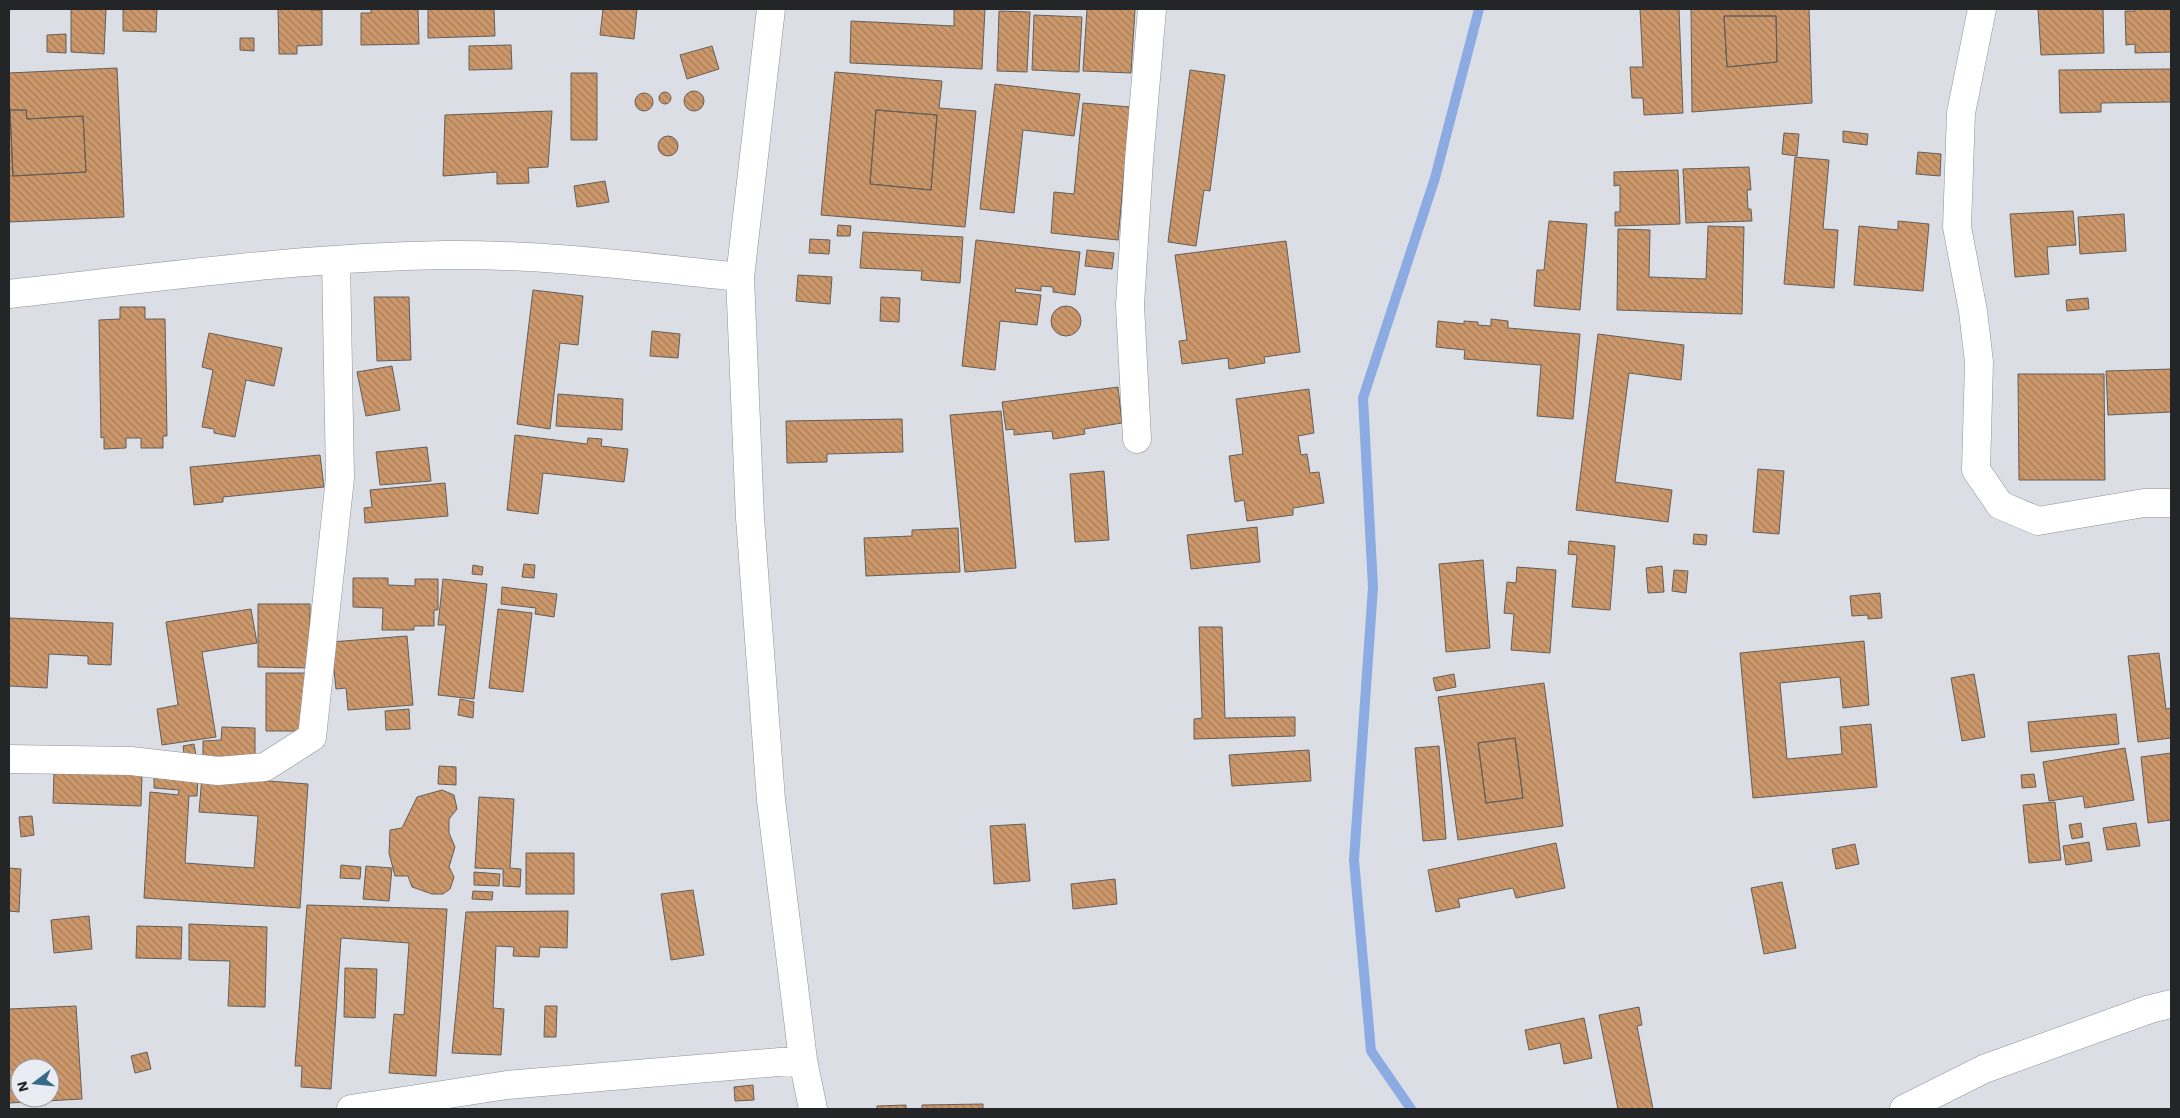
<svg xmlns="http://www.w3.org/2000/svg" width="2180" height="1118" font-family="'Work Sans',sans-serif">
	<defs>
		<pattern id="building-back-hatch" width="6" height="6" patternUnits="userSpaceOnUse" patternTransform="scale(1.25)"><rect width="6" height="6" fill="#cc986b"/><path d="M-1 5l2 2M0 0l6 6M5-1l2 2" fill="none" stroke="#a57c58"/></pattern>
	</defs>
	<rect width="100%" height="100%" fill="#dbdfe5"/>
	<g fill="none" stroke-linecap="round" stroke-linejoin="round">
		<!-- stream -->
		<path stroke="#8cabe2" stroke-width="10" d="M1411,1109L1371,1051L1354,860L1373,587L1363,398L1435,178L1479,9"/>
	</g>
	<!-- building -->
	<path fill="url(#building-back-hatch)" stroke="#645e5a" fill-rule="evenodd" d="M71,9H106L104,54L71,52Z
		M123,9H157L156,32L123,31Z
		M271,9H311V10H322V45L297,46V54H279L278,9Z
		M371,9H418L419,44L361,45V13H371Z
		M428,9H494L495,36L428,38Z
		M603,9H637L634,39L600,35Z
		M954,9H985L982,69L850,63L851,21L954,26Z
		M1087,9H1135L1131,73L1083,71Z
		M1640,9H1679L1683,113L1644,115L1643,98H1632L1630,67H1643Z
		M1691,9H1809L1812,103L1692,112ZM1724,16H1776L1777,62L1727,67Z
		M2038,9H2103L2104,53L2041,55Z
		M2135,9H2171V52L2135,53V44L2126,45L2125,11H2135Z
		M999,11L1030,12L1027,72L997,71Z
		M1034,15L1082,17L1079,72L1032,70Z
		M1724,16H1776L1777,62L1727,67Z
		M66,34V53L47,52V35Z
		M240,38H254V51L240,50Z
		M511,45L512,69L469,70V46Z
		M712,46L719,69L687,79L680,55Z
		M117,68L124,217L9,222V73ZM10,110H26L27,119L83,116L86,172L13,176Z
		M2171,69V102L2101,103V112L2060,113L2059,70Z
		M1190,70L1225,75L1210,191L1204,190L1196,246L1168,242Z
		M835,72L942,81L939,108L976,111L965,227L821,215ZM876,110L937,115L931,190L870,184Z
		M571,73H597V140H571Z
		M995,84L1080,94L1074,136L1023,130L1014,213L980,209Z
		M684 101a10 10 0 1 1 20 0a10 10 0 1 1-20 0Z
		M659 98a6 6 0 1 1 12 0a6 6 0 1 1-12 0Z
		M635 102a9 9 0 1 1 18 0a9 9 0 1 1-18 0Z
		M1083,103L1130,107L1118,240L1051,233L1054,192L1074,194Z
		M10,110H26L27,119L83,116L86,172L13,176Z
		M876,110L937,115L931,190L870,184Z
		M552,111L548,167L528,168L529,183L497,184V172L443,176L445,115Z
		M1843,131L1868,134L1867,145L1843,142Z
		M1784,133L1799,134L1797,156L1782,154Z
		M658 146a10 10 0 1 1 20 0a10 10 0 1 1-20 0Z
		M1918,152L1941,154L1940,176L1916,174Z
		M1795,157L1829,160L1823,229L1838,230L1834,288L1784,284Z
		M1749,167L1751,190H1747L1748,209H1751L1752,221L1686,223L1683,169Z
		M1678,170L1680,224L1615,226V212H1620V185L1614,186V172Z
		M605,181L609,202L577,207L574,186Z
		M2073,211L2076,245L2047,247L2049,274L2015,277L2010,214Z
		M2124,214L2126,251L2080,254L2078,217Z
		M1549,221L1587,224L1580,310L1534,306L1537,270H1544Z
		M1898,221L1929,224L1923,291L1854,285L1859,226L1898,230Z
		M838,225L851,226L850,236H837Z
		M1708,226L1744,227L1742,314L1617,310L1618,229L1650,230L1649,277L1706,279Z
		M863,232L963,237L960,283L921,280L922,271L860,268Z
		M810,239L830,240L829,254L809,253Z
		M976,240L1080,252L1075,295L1053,292V287L1041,286V291L1016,288L1015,292L1041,295L1037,325L1000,321L995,370L962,366Z
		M1286,241L1300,352L1264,357L1265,363L1229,369L1228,358L1182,364L1179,341L1187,340L1175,255Z
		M1087,250L1114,253L1112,269L1085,266Z
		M798,275L832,277L830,304L796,301Z
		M533,290L583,296L578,345L560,343L550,429L517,424Z
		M374,297H409L411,360L377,361Z
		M881,297L900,298L899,322L880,321Z
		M2088,298L2089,309L2067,311L2066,300Z
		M1051 321a15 15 0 1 1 30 0a15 15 0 1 1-30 0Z
		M120,307H145V319H165L167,436H163V448H141V438H126V448L104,449V437L101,438L99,320L120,319Z
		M1491,319L1508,321V328L1580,334L1573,419L1537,416L1541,365L1464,359L1465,350L1436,347L1438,321L1464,324V321L1478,322V325L1491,326Z
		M652,331L680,334L678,358L650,356Z
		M209,333L282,348L274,386L246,380L235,437L214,433V429L202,427L213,370L202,367Z
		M1598,334L1684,345L1681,380L1629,373L1615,482L1672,490L1668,522L1576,510Z
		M392,366L400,410L366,416L357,372Z
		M2171,369V412L2108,415L2106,371Z
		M2018,374H2104L2105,480H2019Z
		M1118,387L1122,423L1084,429L1085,434L1053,439L1052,431L1014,435V429L1006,430L1002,402Z
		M1309,389L1314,433L1298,436L1301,455L1307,454L1310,473L1319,472L1324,503L1293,508V515L1247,521L1244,500L1235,502L1229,456L1243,454L1236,399Z
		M558,394L623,399L622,430L556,426Z
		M1001,411L1016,568L965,572L950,415Z
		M902,419L903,452L827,454V462L787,463L786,421Z
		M515,435L587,444L588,438L602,439L601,446L628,449L624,482L543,473L538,514L507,510Z
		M427,447L431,481L380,485L376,452Z
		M320,455L324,487L223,497V502L194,505L190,467Z
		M1758,469L1784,471L1779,534L1753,532Z
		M1104,471L1109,540L1075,542L1070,474Z
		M445,483L448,516L365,523L364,508L372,507L370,490Z
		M1257,527L1260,562L1191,569L1187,535Z
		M958,528L960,572L866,576L864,538L912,536V530Z
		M1694,534L1707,535L1706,545L1693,544Z
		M1569,541L1615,546L1610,610L1572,607L1577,555L1568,554Z
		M1483,560L1490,648L1446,652L1439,564Z
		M524,564L535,565L534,578L522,577Z
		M473,565L483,567L482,575L472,574Z
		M1662,566L1664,592L1648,593L1646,568Z
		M1517,567L1556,570L1550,653L1511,650L1514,614L1504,613L1507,582L1516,583Z
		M1674,570L1688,571L1686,593L1672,591Z
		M353,578H388V585L415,586V579H438V610H434V626H414V630H382L383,608L353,607Z
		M443,579L487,584L474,699L438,695L446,625H438Z
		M502,587L557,594L554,617L535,614L536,608L501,604Z
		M1880,593L1882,618L1868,619V615L1852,616L1850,596Z
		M258,604H310V668L258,667Z
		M251,609L257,643L202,652L216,737L162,745L157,709L178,705L166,622Z
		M498,609L532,613L523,692L489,688Z
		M9,618L113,623L111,665L88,664V656L49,654L47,688L9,686Z
		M1199,627H1222L1225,718L1295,717V736L1194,739V719L1202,718Z
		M407,636L413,705L348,710L346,688L336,689L331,642Z
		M1864,641L1869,705L1843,708L1840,677L1780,683L1787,759L1842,754L1840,727L1871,724L1877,787L1753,798L1740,653Z
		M2159,653L2166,709L2171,708V738L2138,742L2128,656Z
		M266,673H309V731H266Z
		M1454,674L1456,687L1436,691L1433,678Z
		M1974,674L1985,737L1962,741L1951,678Z
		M1544,683L1563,826L1458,840L1438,697ZM1515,738L1523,798L1486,803L1478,743Z
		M460,699L474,702L473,718L458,715Z
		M409,709L410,729L386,730L385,711Z
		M2116,714L2119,744L2031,752L2028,722Z
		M222,727L255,728V765L203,764V741L221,740Z
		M1515,738L1523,798L1486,803L1478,743Z
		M194,744L197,761L185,762L183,746Z
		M1439,746L1446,839L1423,841L1415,748Z
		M2125,748L2134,800L2085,808L2083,796L2049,801L2043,762Z
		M1309,750L1311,781L1232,786L1229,755Z
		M2171,753V820L2148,823L2141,757Z
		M439,766L456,767V785L438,784Z
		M54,771L142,775L141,806L53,803Z
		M2034,774L2036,787L2022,788L2021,775Z
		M154,775L198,778L197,796H189L185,863L254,868L258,816L199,812L202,776L308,784L300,908L144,898L150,792L178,795L179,790L154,788Z
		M442,790L454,795L457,809L449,819V833L455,847L449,867L454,877L450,889L443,894H432L412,887L408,876H395L389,853L390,830L402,828L417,797Z
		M479,797L514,799L510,868L521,869L520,887L503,886V869L475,868Z
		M2055,802L2061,860L2029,863L2023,805Z
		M32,816L34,835L21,837L19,817Z
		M2081,823L2083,837L2072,839L2069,825Z
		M2136,823L2140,846L2107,850L2103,828Z
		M1025,824L1030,881L994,884L990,826Z
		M2089,842L2092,861L2066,865L2063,846Z
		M1556,843L1565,888L1516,898L1513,888L1458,899L1460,907L1436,912L1428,870Z
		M1855,844L1859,864L1836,869L1832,849Z
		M526,853H574V894H526Z
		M341,865L361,867L360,879L340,878Z
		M366,866L392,868L389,901L363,899Z
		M9,868L21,869L19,912L9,911Z
		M474,872L500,874L499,886L474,885Z
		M1115,879L1117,904L1073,909L1071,884Z
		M1782,882L1796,948L1764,954L1751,888Z
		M693,890L704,955L671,960L661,894Z
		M473,891L493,892L492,900L472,899Z
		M307,905L447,909L436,1076L389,1073L394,1014L404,1015L409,943L341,938L331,1089L301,1087L302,1066H295Z
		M568,911L567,948L540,947L539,957L513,956L514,947L496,946L493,1008L504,1009L501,1055L452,1053L466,912Z
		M89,916L92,949L54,953L51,920Z
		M189,924L267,927L265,1007L228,1006L230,961L189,960Z
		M137,926L182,927L181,959L136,958Z
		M345,968L377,969L375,1018L344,1017Z
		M76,1006L82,1099L9,1103V1009ZM20,1068H50V1098H20Z
		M545,1006H557L556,1037H544Z
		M1639,1007L1642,1025L1637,1026L1653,1109H1618L1599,1015Z
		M1584,1018L1592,1058L1564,1064L1560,1043L1529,1050L1525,1030Z
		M147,1052L151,1069L135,1073L131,1056Z
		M753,1085L754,1100L735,1101L734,1087Z
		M983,1104V1109H922V1105Z
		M906,1105V1109H877V1106Z"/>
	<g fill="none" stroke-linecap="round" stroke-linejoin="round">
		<!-- street casing -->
		<g stroke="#8e9197" stroke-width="29">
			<path id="street" d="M1982,9L1961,113L1957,227L1973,311L1979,362L1976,470L2000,505L2038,521L2144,503H2171
				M740,277L750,518L771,800L803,1060L813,1109
				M9,294C154,278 300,257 446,255C545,254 643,267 740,277L771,9
				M1137,439L1130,305L1139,160L1152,9
				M9,759L131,761L218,771L265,767L312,737L340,478L336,260
				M351,1109L507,1085L803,1060
				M1904,1109L1984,1069L2150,1009L2171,1004"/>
		</g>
		<!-- street -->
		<use href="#street" stroke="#fff" stroke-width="28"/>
	</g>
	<!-- border -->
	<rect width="2180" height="1118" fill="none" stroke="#242527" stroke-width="20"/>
	<!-- north arrow -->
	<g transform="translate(35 1083) rotate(254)"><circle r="24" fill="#e9ecf2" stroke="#9a9ca1"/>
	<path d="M0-4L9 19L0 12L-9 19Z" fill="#366a87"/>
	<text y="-8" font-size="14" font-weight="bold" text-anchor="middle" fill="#242527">N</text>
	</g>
</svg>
